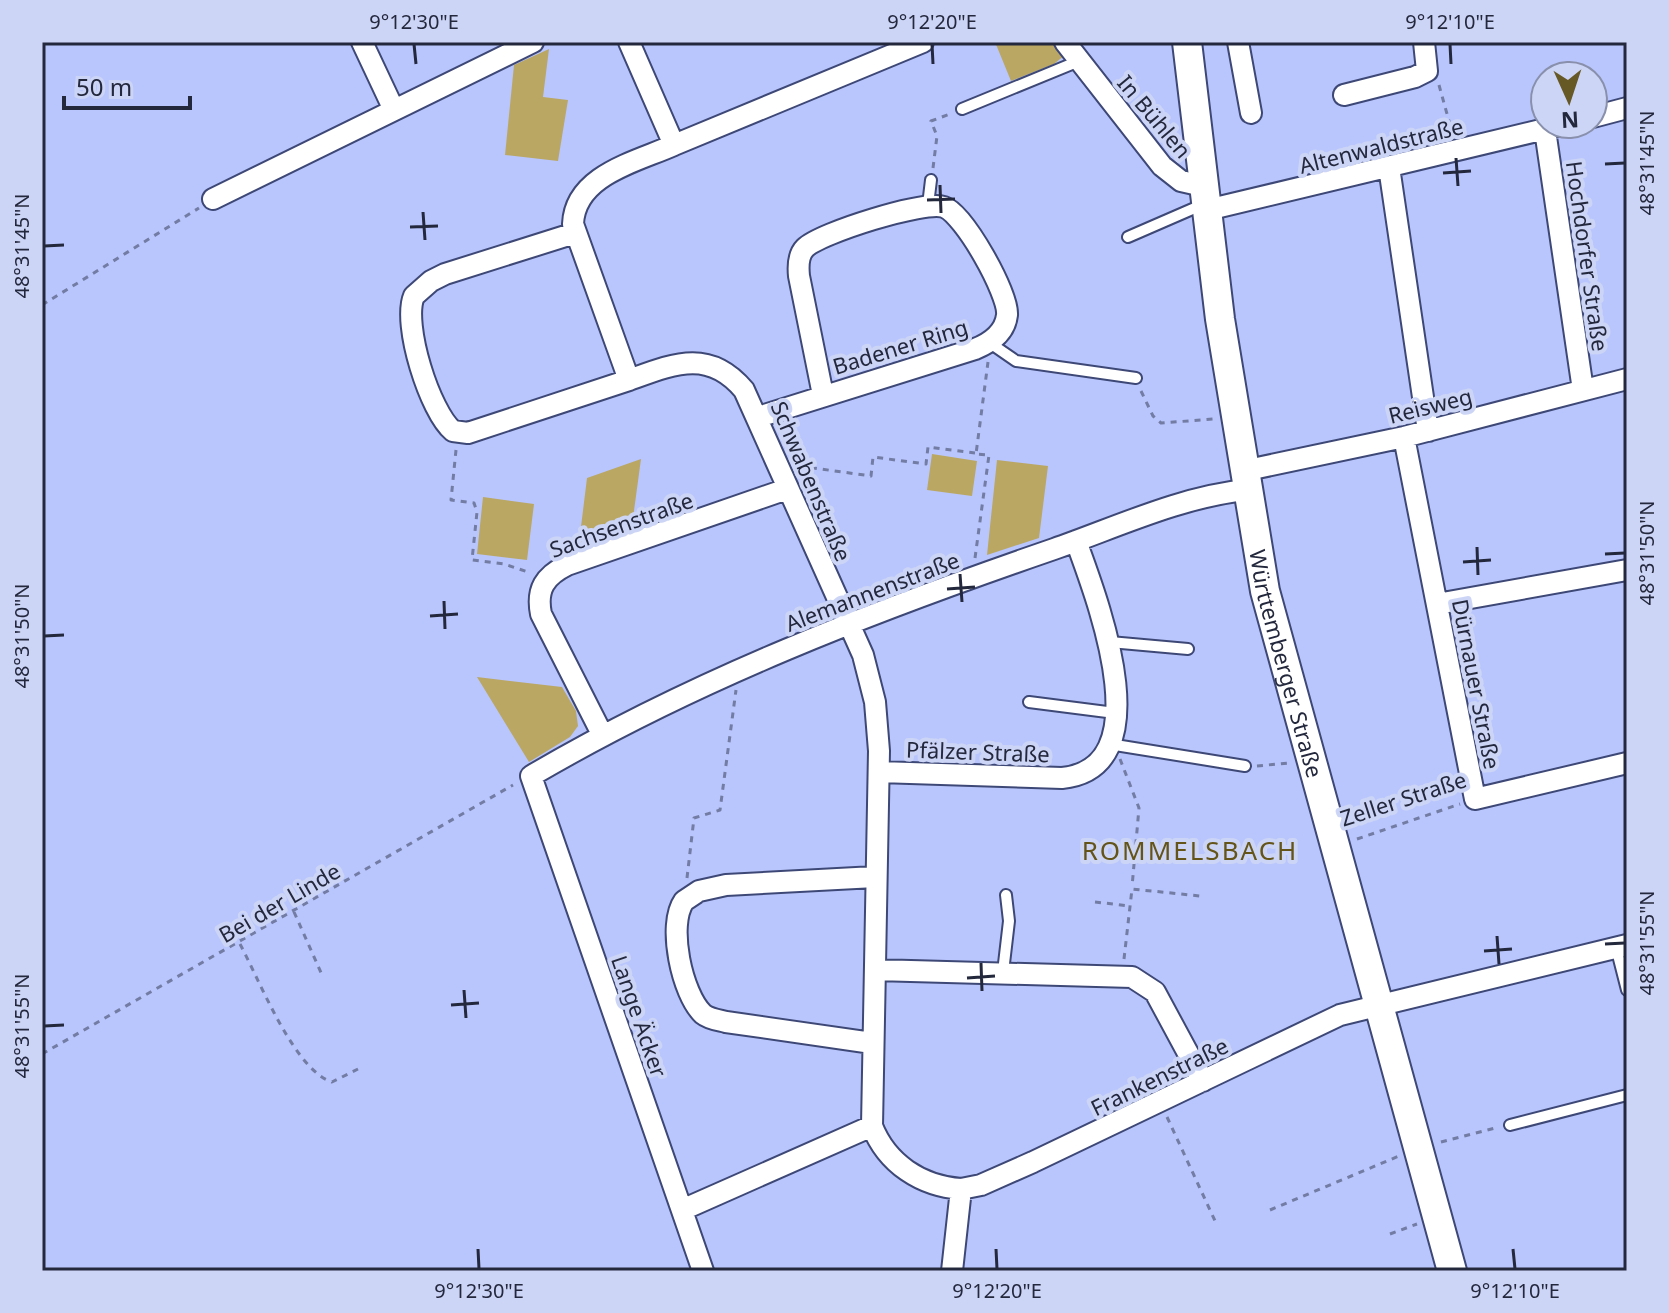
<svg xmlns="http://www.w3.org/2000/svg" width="1669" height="1313" font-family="'Noto Sans',sans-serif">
	<rect width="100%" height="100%" fill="#b9c6fd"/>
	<!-- green -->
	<path fill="#baa764" d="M995,42H1054L1065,55L1054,64L1011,81Z
		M549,49L543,97L568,100L558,161L505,155L514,65Z
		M932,454L977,461L972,496L927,490Z
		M641,459L631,533L578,551L587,478Z
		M997,460L1048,466L1039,538L987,555Z
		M483,497L534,504L527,560L477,554Z
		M477,677L562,687L576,711L578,726L570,737L529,762Z"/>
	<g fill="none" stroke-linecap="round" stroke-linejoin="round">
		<!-- service casing -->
		<g stroke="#3e4876" stroke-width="14">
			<path id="service" d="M962,109L1079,61
				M928,205L931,180
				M1128,237L1204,204
				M990,343L1016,361L1136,378
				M1110,642L1188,649
				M1029,702L1115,713
				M1109,744L1245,766
				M1616,947L1627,990
				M1003,972L1009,921L1006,895
				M1510,1125L1627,1095"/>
		</g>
		<!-- minor casing -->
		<g stroke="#3e4876" stroke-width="24">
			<path id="minor" d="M362,42L394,110
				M629,42L674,145C636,162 575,175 573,224L629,380C673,364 709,348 744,390L863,655L875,702L879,751L872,1126
				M1065,42L1162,166L1181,181L1203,186
				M1238,42L1251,113
				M1344,95L1415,77L1427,71L1424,42
				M1593,117L1627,108
				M1545,130L1583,390
				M674,145L923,42
				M1389,167L1428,431
				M213,199L533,42
				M1207,210L1566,124
				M575,233L445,274L431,281L414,296C402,324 430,412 453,431L468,433L629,380
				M758,417L975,349C990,343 1005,333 1007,315C1009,294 964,214 944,207C925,200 820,233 805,248C798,255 798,266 799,276L823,395
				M1404,437L1475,799L1627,763
				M1243,471L1404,437L1627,379
				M1437,604L1627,570
				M603,736L541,614C536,589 545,576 567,565L787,489
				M879,772L1062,778C1164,768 1095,594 1076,541
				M875,970L1132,977L1155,992L1203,1081
				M872,1043L726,1022C718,1020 709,1019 703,1014C682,994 667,925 684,901L699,891L726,885L875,877
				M961,1189L981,1185L1033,1162L1340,1015L1627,945
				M682,1210L872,1126C887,1164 921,1186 961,1189L952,1271
				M703,1271L531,776C696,679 874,611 1054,549C1117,527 1180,497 1246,490"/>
		</g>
		<!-- secondary casing -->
		<g stroke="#3e4876" stroke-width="32">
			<g id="secondary">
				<path id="s1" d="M1187,42L1220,319L1265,591L1452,1271"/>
			</g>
		</g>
		<!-- path -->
		<path stroke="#737ca3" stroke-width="3" stroke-dasharray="6 6" stroke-linecap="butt" d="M1439,85L1452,132
			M933,168L937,136L931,121L950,114
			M42,305L199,208
			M1141,391L1153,416L1161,423L1214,419
			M456,450L451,500L474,503L477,512L472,560L504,564L531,573
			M799,466L871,476L873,457L926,464L928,447L975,453
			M975,558L989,455L976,454L988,362
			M1120,759L1139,808L1132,887
			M1257,766L1289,763
			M1357,839L1460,804
			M687,878L694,818L720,810L736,690
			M1095,902L1130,906
			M294,912L323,977
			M240,944C259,979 294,1070 332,1082L358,1069
			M1124,959L1132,889L1200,896
			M42,1054L513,785
			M1167,1117L1216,1223
			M1441,1142L1499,1127
			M1270,1210L1399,1156
			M1390,1234L1417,1224"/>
		<!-- service -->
		<use href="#service" stroke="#fff" stroke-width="10"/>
		<!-- minor -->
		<use href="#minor" stroke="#fff" stroke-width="20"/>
		<!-- secondary -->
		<use href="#secondary" stroke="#fff" stroke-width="28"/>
	</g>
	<!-- ticks -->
	<path fill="none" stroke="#24283d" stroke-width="3" d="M414,44L416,64M932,44L933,64M1450,44L1451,64M1456,158L1458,186M1605,164L1625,163M1443,173L1471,171M940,185L941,213M927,200L955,199M423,212L425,240M410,227L438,226M44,246L64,245M1477,547L1478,575M1605,554L1625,553M1463,562L1491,560M960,574L962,602M947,589L975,587M444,601L445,629M430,616L458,614M44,636L64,635M1497,936L1499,964M1605,944L1625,943M1484,951L1512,949M981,963L982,991M967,978L995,976M464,990L466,1018M451,1005L479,1003M44,1026L64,1025M478,1249L479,1269M996,1249L997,1269M1513,1249L1515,1269"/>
	<g text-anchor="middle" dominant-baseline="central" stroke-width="8" stroke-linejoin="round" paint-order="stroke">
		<!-- street labels -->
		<g font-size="22" fill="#24283d" stroke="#ccd5f6">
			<text transform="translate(1155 116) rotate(50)">In Bühlen</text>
			<text transform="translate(1381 145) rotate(-14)">Altenwaldstraße</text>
			<text transform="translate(1588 256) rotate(82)">Hochdorfer Straße</text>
			<text transform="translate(900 346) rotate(-17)">Badener Ring</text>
			<text transform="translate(1430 405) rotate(-14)">Reisweg</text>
			<text transform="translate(812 481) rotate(67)">Schwabenstraße</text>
			<text transform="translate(621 524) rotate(-20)">Sachsenstraße</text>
			<text transform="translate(872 591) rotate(-21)">Alemannenstraße</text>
			<text stroke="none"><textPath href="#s1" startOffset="630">Württemberger Straße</textPath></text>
			<text transform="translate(1477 684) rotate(79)">Dürnauer Straße</text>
			<text transform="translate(978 751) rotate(2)">Pfälzer Straße</text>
			<text transform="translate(1403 798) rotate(-18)">Zeller Straße</text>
			<text transform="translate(279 902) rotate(-30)">Bei der Linde</text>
			<text transform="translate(640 1016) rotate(71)">Lange Äcker</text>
			<text transform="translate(1159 1076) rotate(-26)">Frankenstraße</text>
		</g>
		<!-- quarter labels -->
		<g font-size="26" letter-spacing="2" fill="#645417" stroke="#ccd5f6">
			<text x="1190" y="850">ROMMELSBACH</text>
		</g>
	</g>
	<!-- border -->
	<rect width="1669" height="1313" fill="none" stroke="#ccd5f6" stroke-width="88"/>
	<!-- north arrow -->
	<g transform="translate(1569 100) rotate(177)"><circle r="38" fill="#ccd5f6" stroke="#8990ac" stroke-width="2"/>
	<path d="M0-6L14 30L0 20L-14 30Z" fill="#675926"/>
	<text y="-12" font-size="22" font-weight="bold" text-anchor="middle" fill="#24283d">N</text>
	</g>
	<!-- scale -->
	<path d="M64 96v12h126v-12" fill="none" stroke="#24283d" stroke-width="4"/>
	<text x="76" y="96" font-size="24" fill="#24283d" stroke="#ccd5f6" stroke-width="6" paint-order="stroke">50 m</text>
	<rect x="44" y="44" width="1581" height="1225" fill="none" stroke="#24283d" stroke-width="3"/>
	<g font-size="20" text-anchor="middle" fill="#24283d">
		<text x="414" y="29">9°12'30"E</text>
		<text x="932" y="29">9°12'20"E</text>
		<text x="1450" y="29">9°12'10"E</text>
		<text transform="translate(1647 163) rotate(-90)" y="7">48°31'45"N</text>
		<text transform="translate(22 246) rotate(-90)" y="7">48°31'45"N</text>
		<text transform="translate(1647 553) rotate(-90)" y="7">48°31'50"N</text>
		<text transform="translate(22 636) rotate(-90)" y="7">48°31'50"N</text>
		<text transform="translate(1647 943) rotate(-90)" y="7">48°31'55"N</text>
		<text transform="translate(22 1026) rotate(-90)" y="7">48°31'55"N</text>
		<text x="479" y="1298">9°12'30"E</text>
		<text x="997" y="1298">9°12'20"E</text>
		<text x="1515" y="1298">9°12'10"E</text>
	</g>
</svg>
